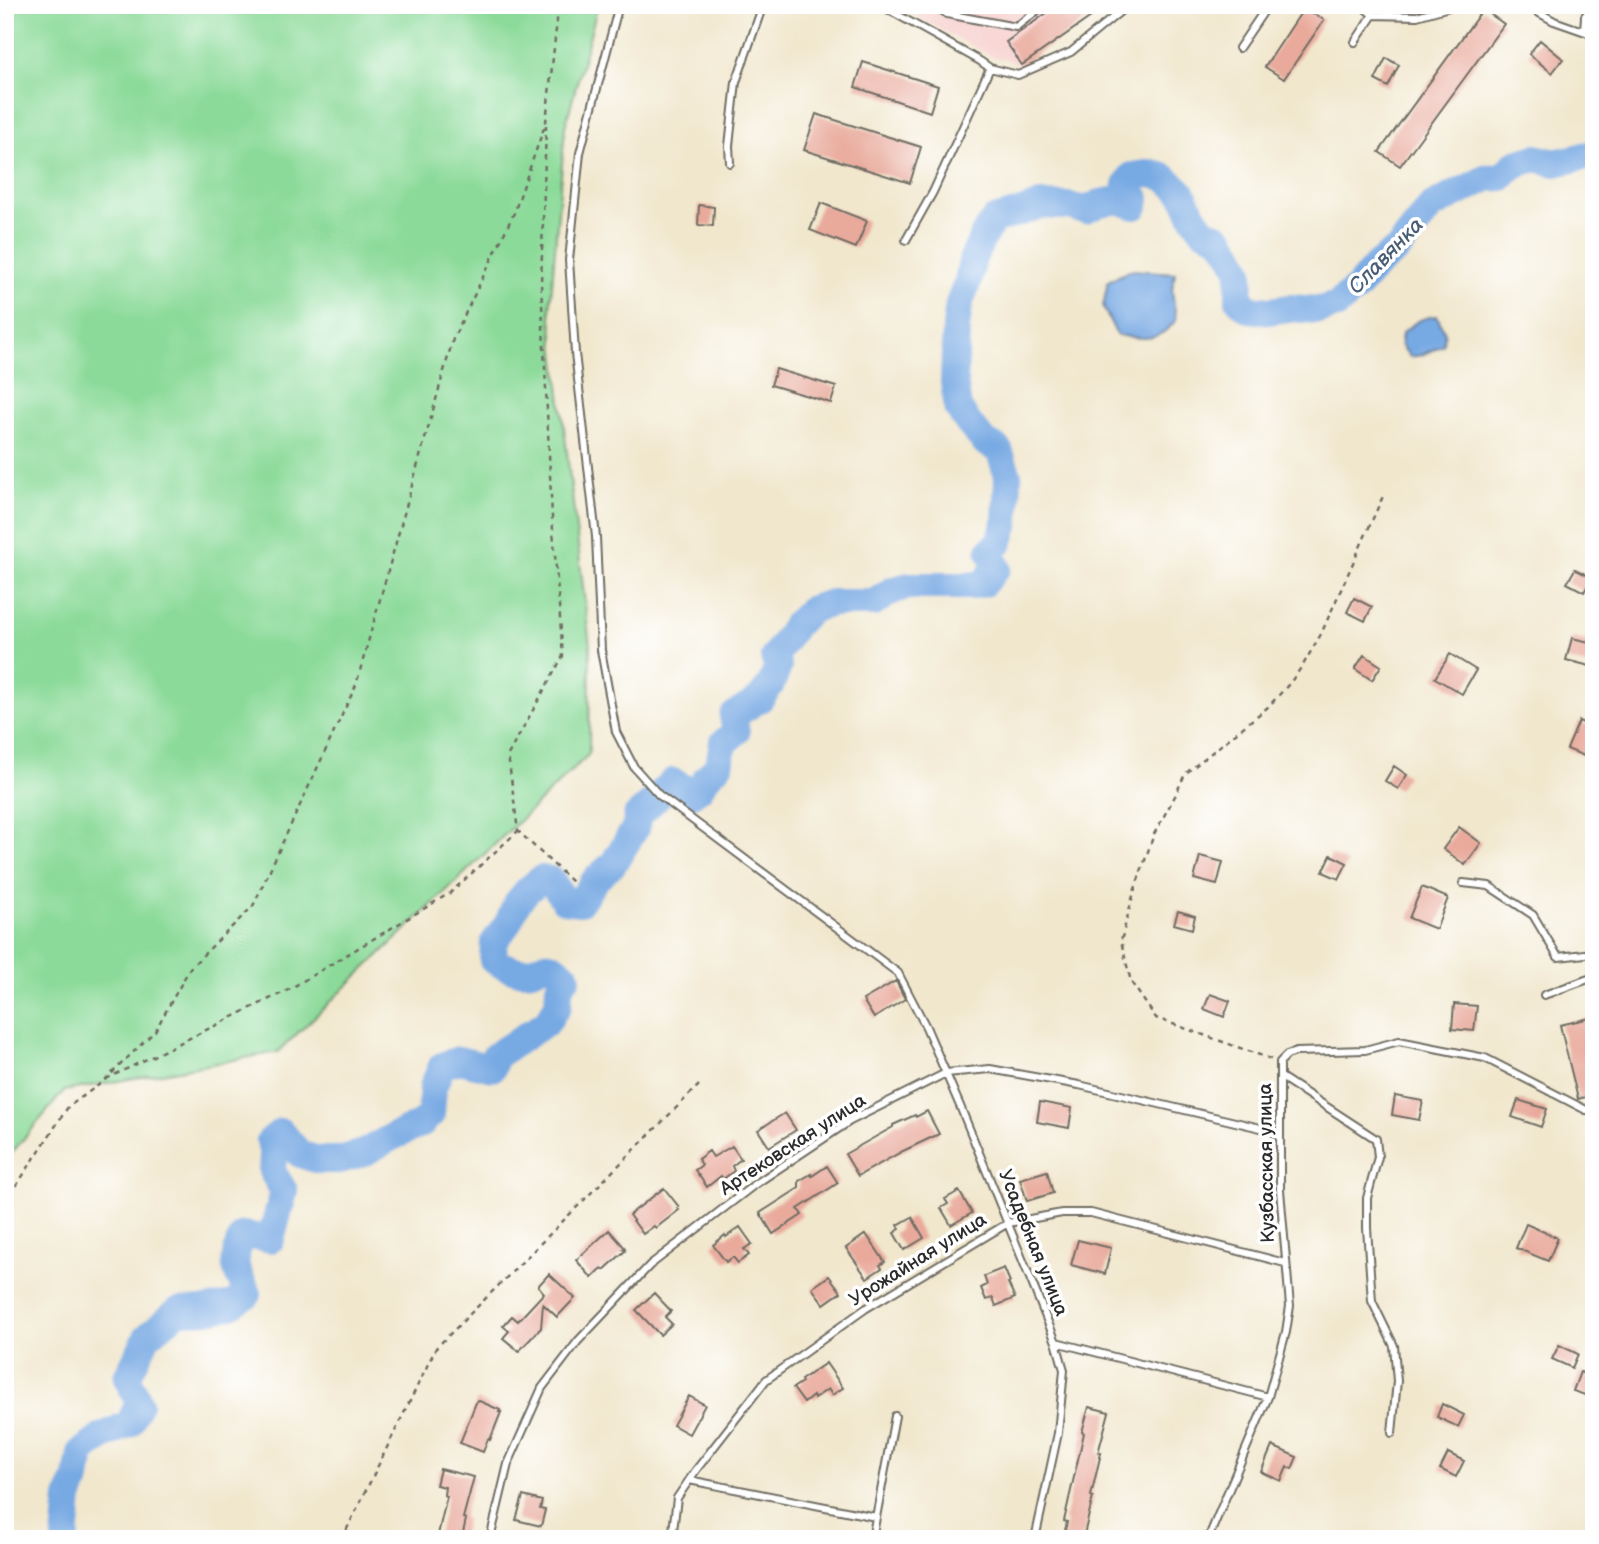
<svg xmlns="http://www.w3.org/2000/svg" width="1599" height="1544" font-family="'Balsamiq Sans',sans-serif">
	<rect width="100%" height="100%" fill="#fff"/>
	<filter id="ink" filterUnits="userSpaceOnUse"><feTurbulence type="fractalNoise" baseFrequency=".0143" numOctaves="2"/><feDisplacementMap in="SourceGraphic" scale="14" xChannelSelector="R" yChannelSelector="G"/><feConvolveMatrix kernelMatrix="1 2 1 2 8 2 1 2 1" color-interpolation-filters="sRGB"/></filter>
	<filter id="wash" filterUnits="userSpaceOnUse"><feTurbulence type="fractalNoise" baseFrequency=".00686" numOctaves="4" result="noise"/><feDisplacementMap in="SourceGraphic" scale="28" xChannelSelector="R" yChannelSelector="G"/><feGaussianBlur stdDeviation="1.57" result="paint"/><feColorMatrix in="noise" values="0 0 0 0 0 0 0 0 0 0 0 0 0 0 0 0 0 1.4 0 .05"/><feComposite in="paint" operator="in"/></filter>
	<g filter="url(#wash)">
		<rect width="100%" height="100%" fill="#f1e7cd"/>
		<!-- built -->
		<path fill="#f7d0ce" d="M894,5H1108L1022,65L1009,60L993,57Z"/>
		<!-- green -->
		<path fill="#8bda99" stroke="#5b8262" stroke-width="2" d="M5,5H598L565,127L550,310L590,646L589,754L278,1052L64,1091L5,1161Z"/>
		<!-- water -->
		<path fill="#77a9e3" stroke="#516a87" stroke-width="2" d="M1131,270L1175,273L1172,289L1176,320C1159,343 1141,339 1117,335L1103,307L1108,281Z
			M1437,316L1445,333L1443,345L1422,355L1410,357L1401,345L1402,333C1414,323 1421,317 1437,316Z"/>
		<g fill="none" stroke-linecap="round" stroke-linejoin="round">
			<!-- river -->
			<path stroke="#77a9e3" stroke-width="28" d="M65,1539L69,1498L77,1478L81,1453L103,1436L129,1424L139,1403L127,1377L147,1337L178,1311L207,1310L231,1305L248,1294C235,1268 230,1263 243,1235L271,1239L284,1191L272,1171L273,1156L270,1141L281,1132L300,1154L318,1160H340L365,1152L392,1137L421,1124L431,1114L433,1087L442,1066L459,1060L492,1068L495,1056L547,1022L558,1005L559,987L567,977C560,970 553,963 543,965C539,966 536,969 532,970C519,973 504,967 493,960L494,942L508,923L517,903L527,891L541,879L551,880L564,900L580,902L595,880L613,864L636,827L637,816C650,806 660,793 673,782L681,786L691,795L700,788L707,777L719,765L723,743L736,732L733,716L760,699L771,684L778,667L774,657L796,624L812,609L832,603H874L893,590L909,586H970L984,583L997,567L990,551L999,543L1006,523L1008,476L999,450L985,442L969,424L958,408L954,382L956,328L959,304L968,281L973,258L986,231L994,220L1019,213L1040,205L1068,206L1086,210L1100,203L1118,200L1135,206L1136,198L1127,185L1132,176L1152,173L1166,178L1183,194L1193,216L1203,230L1221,238L1231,253L1240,271L1239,300L1249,309L1269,311L1289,308L1320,310L1337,305L1357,288L1377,265L1399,248L1431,207L1487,178L1502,177L1515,164L1536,158L1555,163L1594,154"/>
		</g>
		<g id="blocks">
			<!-- building -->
			<path fill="#e9aa9c" d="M1058,5H1108L1022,65L1006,42Z
				M1304,8L1324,20L1284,79L1265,67Z
				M1483,9L1504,24L1400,166L1379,152Z
				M1540,40L1563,59L1552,73L1529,54Z
				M1386,58L1399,65L1388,87L1375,80Z
				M863,62L938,86L930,112L855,87Z
				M816,114L921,147L910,183L804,150Z
				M821,203L867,221L856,248L810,230Z
				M699,205L714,207L713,226L698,225Z
				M776,369L836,387L831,403L771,385Z
				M1575,569L1592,578L1584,592L1567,583Z
				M1354,598L1372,607L1365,621L1347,612Z
				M1572,638L1594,643V667L1566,660Z
				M1450,654L1476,670L1462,694L1435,678Z
				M1364,655L1381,666L1372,680L1355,669Z
				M1579,721L1594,728V760L1567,749Z
				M1394,766L1407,775L1398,789L1385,781Z
				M1459,827L1481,843L1465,865L1443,849Z
				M1331,855L1347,863L1339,879L1323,872Z
				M1200,856L1223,862L1217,885L1194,879Z
				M1422,887L1448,898L1436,929L1409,918Z
				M1178,911L1195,916L1192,929L1174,924Z
				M896,981L905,999L874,1018L863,1000Z
				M1210,994L1230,1001L1224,1017L1204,1009Z
				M1454,1004L1477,1006L1474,1031L1452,1029Z
				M1590,1018L1594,1031V1095L1578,1099L1560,1025Z
				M1395,1096L1423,1101L1419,1120L1392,1115Z
				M1518,1100L1547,1109L1541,1127L1512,1117Z
				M1040,1102L1072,1108L1069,1128L1037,1122Z
				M927,1111L939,1134L903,1151L858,1176L845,1154L893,1127V1125L915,1115L916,1117Z
				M785,1113L796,1130L769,1147L758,1130Z
				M732,1146L741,1159L732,1166L734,1171L723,1179L721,1176L707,1187L695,1170L702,1165L698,1159L709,1151L713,1157Z
				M827,1166L838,1183L798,1209L802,1215L773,1234L760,1213L799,1188V1181L811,1174L812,1176Z
				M1047,1171L1053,1193L1027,1201L1020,1179Z
				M664,1188L679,1207L677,1208L679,1210L656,1228L654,1226L643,1234L629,1215Z
				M959,1191L972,1213L951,1225L941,1208L948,1204L945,1199Z
				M912,1217L924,1238L904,1250L894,1233L900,1229L898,1225Z
				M1526,1224L1558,1238L1548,1261L1516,1248Z
				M740,1227L752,1244L744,1249L749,1255L738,1263L733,1257L726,1262L713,1245L725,1235L726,1237Z
				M609,1230L625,1248L623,1249L625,1251L604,1270L602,1268L592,1278L576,1260Z
				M866,1234L885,1262L880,1265L882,1268L867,1278L846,1248Z
				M1078,1240L1111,1248L1105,1274L1071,1265Z
				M1004,1268L1010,1282L1008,1283L1015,1298L996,1306L993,1298L986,1300L981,1288L987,1285L984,1276Z
				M549,1274L575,1298L557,1317L543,1304L541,1328L519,1351L503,1338L509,1331L503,1326L512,1316L518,1321L544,1293L538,1286Z
				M829,1276L841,1292L824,1304L812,1288Z
				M654,1293L671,1311L665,1317L672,1324L660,1335L636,1310Z
				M1559,1345L1578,1354L1572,1368L1552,1359Z
				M826,1363L843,1388L832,1395L828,1389L814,1399L813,1396L804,1403L793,1388L802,1382L801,1380Z
				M1580,1372L1594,1377V1382L1588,1396L1573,1391Z
				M689,1396L705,1405L689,1434L673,1425Z
				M477,1400L500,1410L499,1412H501L490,1440L488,1439L483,1452L460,1443Z
				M1442,1404L1464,1415L1458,1427L1437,1417Z
				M1089,1407L1109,1412L1098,1453H1101L1091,1496L1093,1497L1083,1539H1063L1067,1522L1064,1521L1084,1433L1082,1432Z
				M1272,1446L1297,1457L1292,1469L1287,1467L1281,1481L1261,1472Z
				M1448,1453L1464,1461L1456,1477L1440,1469Z
				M440,1469L474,1477L463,1518L466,1519L463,1533H460L458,1539H437L447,1496L444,1495L445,1487L436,1485Z
				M523,1496L542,1501L540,1509L545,1510L541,1526L516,1520Z"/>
		</g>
	</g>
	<g filter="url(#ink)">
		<use href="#blocks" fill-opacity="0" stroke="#706d64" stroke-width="2"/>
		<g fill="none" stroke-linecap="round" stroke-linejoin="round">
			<!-- lane casing -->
			<g stroke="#706d64" stroke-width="10">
				<path id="lane" d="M619,5L580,153L569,260L575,353L596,537L601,650L616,732L634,767L659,795L898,973L926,1027L960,1106L1056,1342L1064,1370L1058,1433L1035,1539
					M880,5L980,61L990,68L1018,75L1071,52L1128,5
					M934,5L947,14L1016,27L1044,5
					M1361,5L1373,15L1417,16L1449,7L1451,5
					M1525,5L1554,21L1594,35
					M1584,31L1585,16L1594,5
					M1355,42L1373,15
					M1239,48L1268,5
					M730,163L729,146L736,82L763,5
					M906,240L933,192L990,68
					M1463,883L1489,886L1533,915L1558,957L1594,953
					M1544,995L1594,977
					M1281,1077L1376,1139L1378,1157L1367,1198V1228L1372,1301L1394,1346L1397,1381L1392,1433
					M1056,1342L1268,1397
					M689,1480L876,1517
					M490,1539L508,1464L542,1388L578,1341L650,1265L754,1185L850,1121L946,1073L990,1069L1079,1085L1269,1130L1280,1135
					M672,1539L677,1498L696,1470L766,1380L865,1309L1008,1223L1062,1213H1091L1285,1263
					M872,1539L895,1416
					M1208,1539L1268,1397L1286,1332L1290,1306L1280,1190V1062L1287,1055L1296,1052L1365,1050L1399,1041L1485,1058L1586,1110L1594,1111"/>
			</g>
			<!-- path -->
			<path stroke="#706d64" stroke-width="2.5" stroke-dasharray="5 5" stroke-linecap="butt" d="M546,125L541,283L552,517L563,656L508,755L518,831L573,883
				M1271,1059L1156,1018L1131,982L1121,941L1134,892L1154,834L1175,796L1185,774L1268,707L1290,683L1303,665L1321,634L1384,494
				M106,1079L288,990L450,893L518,831
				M5,1203L68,1107L104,1081L155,1031L190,968L253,906L356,685L453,339L514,213L546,122L558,11L560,5
				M342,1539L436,1348L699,1085"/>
			<!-- lane -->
			<use href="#lane" stroke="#fff" stroke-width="6"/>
		</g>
	</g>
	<g text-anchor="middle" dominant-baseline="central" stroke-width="7" stroke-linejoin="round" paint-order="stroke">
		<!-- street labels -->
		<g font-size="19" fill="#2b2b2b" stroke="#fff">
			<text transform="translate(793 1145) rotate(-33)">Артековская улица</text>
			<text transform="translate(1267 1163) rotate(-91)">Кузбасская улица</text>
			<text transform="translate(1033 1243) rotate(68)">Усадебная улица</text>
			<text transform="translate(918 1260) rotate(-32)">Урожайная улица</text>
		</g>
		<!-- water labels -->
		<g font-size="21" font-style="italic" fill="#495d75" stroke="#fff">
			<text transform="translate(1386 256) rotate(-46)">Славянка</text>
		</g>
	</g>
	<!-- margin -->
	<rect width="1599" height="1544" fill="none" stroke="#fff" stroke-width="28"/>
</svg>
